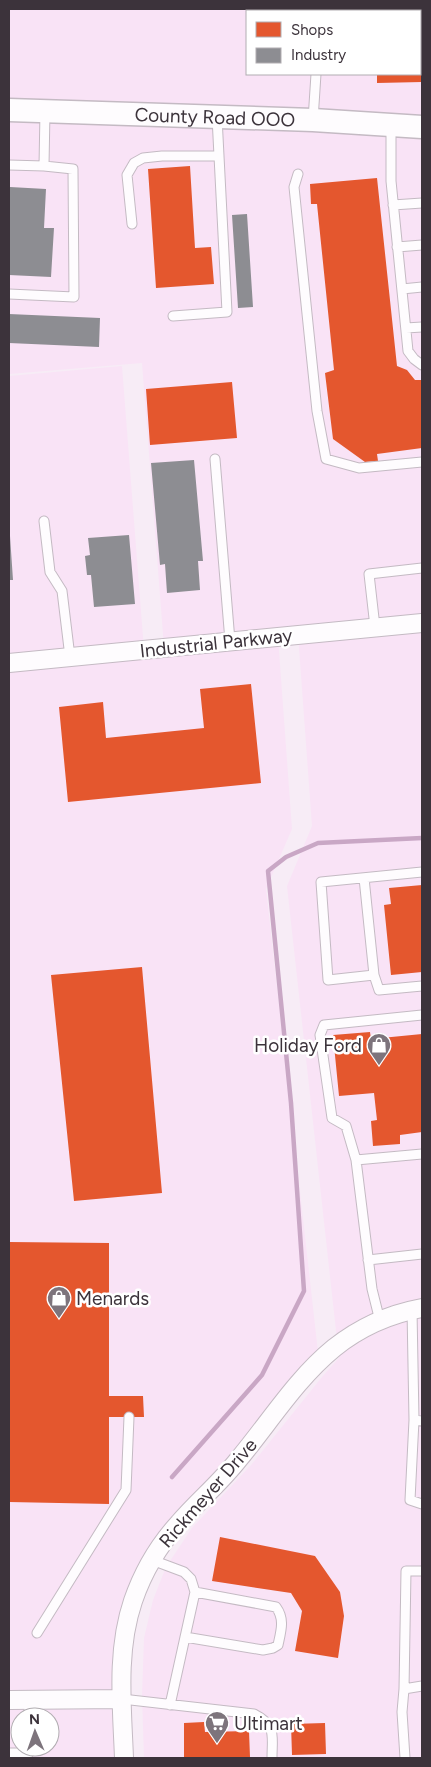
<svg xmlns="http://www.w3.org/2000/svg" width="431" height="1767" font-family="Figtree,sans-serif">
	<rect width="100%" height="100%" fill="#f7ecf6"/>
	<!-- built -->
	<path fill="#f9e3f6" fill-rule="evenodd" d="M9,9H422V1758H144L142,1696L144,1638L153,1600L166,1567L192,1528L252,1464L322,1377L339,1358L287,886L312,826L298,634L164,647L142,363L9,374ZM247,11H420V74H247Z
		M122,366L144,650L278,637L292,829L266,889L319,1361L179,1522L133,1603L124,1758H9V376ZM20,1717H50V1747H20Z"/>
	<!-- shops -->
	<path fill="#e4572e" d="M388,9H422V82L377,83V74H420V11H388Z
		M190,166L195,248L211,247L214,284L156,288L148,169Z
		M377,178L397,366L407,370L415,380H422V448L377,454L378,461L365,462L333,439L325,373L334,370L317,204H311L310,184Z
		M232,382L237,438L150,445L146,389Z
		M251,684L261,783L68,802L59,707L103,702L106,738L204,728L200,689Z
		M422,885V972L391,975L384,905L391,904L389,888Z
		M142,967L162,1193L74,1201L51,975Z
		M370,1032L371,1039L422,1034V1132L400,1135V1144L373,1146L371,1121L377,1120L374,1093L339,1096L333,1035Z
		M9,1242L109,1243V1396H143L144,1417H109V1504L9,1502Z
		M220,1537L315,1556L340,1592L344,1616L338,1658L295,1651L302,1611L291,1593L212,1581Z
		M204,1722L205,1732L249,1731L250,1757L184,1758V1723Z
		M325,1723L326,1754L292,1755L291,1724Z"/>
	<!-- industry -->
	<path fill="#8d8d92" d="M10,187L46,189L44,228H54L51,277L9,275Z
		M247,214L253,307L238,308L232,215Z
		M9,314L100,318L99,347L9,343Z
		M194,460L203,561H198L200,590L167,593L165,564L160,565L151,463Z
		M129,535L135,604L94,607L91,575H87L85,556L90,555L88,538Z
		M9,536H10L13,580H9Z"/>
	<g fill="none" stroke-linecap="round" stroke-linejoin="round">
		<!-- stream -->
		<path stroke="#c9a7c5" stroke-width="4.5" d="M172,1477L262,1375L304,1291L291,1103L268,871L286,857L318,843L422,838"/>
		<!-- service casing -->
		<g stroke="#c4bac3" stroke-width="11">
			<path id="service" d="M320,11L321,9
				M313,120L316,74
				M391,126V181L408,351L414,359L422,365
				M9,165L44,166L45,111
				M298,174L294,187L317,411L326,459L359,468L422,462
				M393,205L422,203
				M132,224L127,175L134,163L143,158L162,156H219
				M397,247L422,245
				M402,289L422,287
				M9,294L74,297L73,169L44,166
				M173,316L227,312L217,117
				M406,328L422,327
				M215,459L230,641
				M44,521L50,572L62,591L70,657
				M375,627L369,574L422,568
				M364,878L374,975L328,980L321,882L422,872
				M374,975L379,990L422,986
				M356,1160L422,1154
				M368,1260L422,1254
				M412,1310L414,1420L422,1421
				M380,1321L372,1289L356,1160L346,1126L332,1118L320,1035L324,1025L422,1015
				M414,1420L410,1500L422,1504
				M152,1560L184,1572L191,1579L195,1592L170,1705
				M37,1633L126,1490L129,1417
				M185,1637L263,1650L273,1648L278,1645C281,1631 285,1619 276,1607L195,1592
				M404,1689L406,1571H422
				M122,1699L254,1714C277,1726 272,1735 272,1758
				M29,1700V1717
				M9,1753H29
				M405,1758L402,1712L404,1689L422,1686"/>
		</g>
		<!-- minor casing -->
		<g stroke="#c4bac3" stroke-width="20">
			<path id="minor" d="M9,663L422,623
				M9,1700L122,1699
				M124,1758C122,1706 116,1651 133,1601C143,1572 158,1546 179,1523C198,1501 220,1483 238,1460C269,1423 296,1379 334,1348C359,1328 390,1314 422,1308"/>
		</g>
		<!-- tertiary casing -->
		<g stroke="#c4bac3" stroke-width="25">
			<g id="tertiary">
				<path id="s1" d="M9,110L313,120L422,127"/>
			</g>
		</g>
		<!-- service -->
		<use href="#service" stroke="#fefcfe" stroke-width="9"/>
		<!-- minor -->
		<use href="#minor" stroke="#fefcfe" stroke-width="18"/>
		<!-- tertiary -->
		<use href="#tertiary" stroke="#fefcfe" stroke-width="22"/>
	</g>
	<!-- icons -->
	<defs>
		<g id="shop-pin" transform="scale(1.25)"><path d="M0 17L-7.5 6A9.5 9.5 0 1 1 7.5 6Z" fill="#7d747c" stroke="#fff"/><path d="M-5-2.5h2.3a2.7 3.5 0 0 1 5.4 0H5L5.5 6h-11ZM-1.5-2.5h3a1.5 2.3 0 0 0-3 0Z" fill="#fff"/></g>
		<g id="supermarket-pin" transform="scale(1.25)"><path d="M0 17L-7.5 6A9.5 9.5 0 1 1 7.5 6Z" fill="#7d747c" stroke="#fff"/><path d="M-6-5.5h2.5l.6 2H6L4.5 2H-2.5L-4.4-4H-6ZM-1.5 3.2a1.3 1.3 0 1 0 .1 0ZM3 3.2a1.3 1.3 0 1 0 .1 0Z" fill="#fff"/></g>
	</defs>
	<g fill-rule="evenodd">
		<use href="#shop-pin" x="379" y="1045"/>
		<use href="#shop-pin" x="59" y="1298"/>
		<use href="#supermarket-pin" x="217" y="1723"/>
	</g>
	<g text-anchor="middle" dominant-baseline="central" stroke-width="5" stroke-linejoin="round" paint-order="stroke">
		<!-- street labels -->
		<g font-size="19" fill="#3c333b" stroke="#fff">
			<text stroke="none"><textPath href="#s1" startOffset="206">County Road OOO</textPath></text>
			<text transform="translate(216 643) rotate(-6)">Industrial Parkway</text>
			<text transform="translate(208 1493) rotate(-49)">Rickmeyer Drive</text>
		</g>
		<!-- poi labels -->
		<g font-size="19" fill="#3c333b" stroke="#fff" text-anchor="start">
			<text x="362" y="1045" text-anchor="end">Holiday Ford</text>
			<text x="76" y="1298">Menards</text>
			<text x="234" y="1723">Ultimart</text>
		</g>
	</g>
	<!-- border -->
	<rect width="431" height="1767" fill="none" stroke="#3c333b" stroke-width="20"/>
	<!-- legend -->
	<rect x="246" y="10" width="175" height="65" fill="#ffffff" stroke="#b1adb1"/>
	<rect x="256" y="22" width="25" height="15" fill="#e4572e" stroke="#b1adb1"/>
	<text x="291" y="35" font-size="15" fill="#3c333b">Shops</text>
	<rect x="256" y="48" width="25" height="15" fill="#8d8d92" stroke="#b1adb1"/>
	<text x="291" y="60" font-size="15" fill="#3c333b">Industry</text>
	<!-- north arrow -->
	<g transform="translate(35 1732) rotate(358)"><circle r="24" fill="#ffffff" stroke="#b1adb1"/>
	<path d="M0-4L9 19L0 12L-9 19Z" fill="#7d747c"/>
	<text y="-8" font-size="14" font-weight="bold" text-anchor="middle" fill="#3c333b">N</text>
	</g>
</svg>
